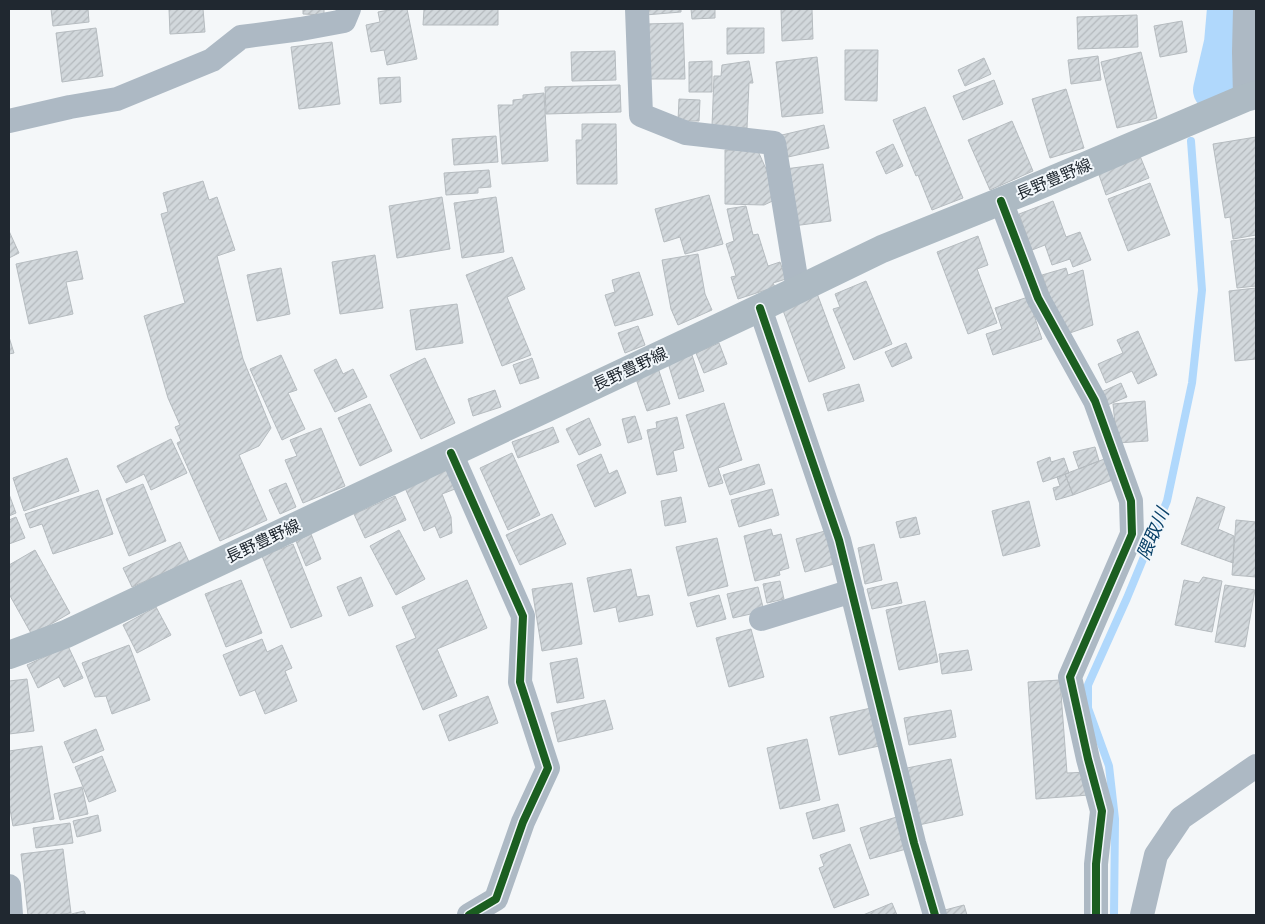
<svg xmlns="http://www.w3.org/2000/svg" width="1265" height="924" font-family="Karla,'Noto Sans JP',sans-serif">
	<defs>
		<pattern id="building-hatch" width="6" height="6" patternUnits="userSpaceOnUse" patternTransform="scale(1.25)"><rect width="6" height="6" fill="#d2d8dc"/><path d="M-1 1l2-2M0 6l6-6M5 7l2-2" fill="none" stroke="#b4b9bd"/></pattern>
	</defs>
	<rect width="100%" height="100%" fill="#f4f7f9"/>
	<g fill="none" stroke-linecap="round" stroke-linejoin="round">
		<!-- stream -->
		<path stroke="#b0d8fc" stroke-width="8" d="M1114,915L1115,819L1109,766L1088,708V685L1127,598L1167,501L1192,383L1202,290L1191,141"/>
		<!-- river -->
		<path stroke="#b0d8fc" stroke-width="44" d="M1215,90L1226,43L1229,9"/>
	</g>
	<!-- building -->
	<path fill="url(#building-hatch)" stroke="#b6bcc0" d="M51,9H88L89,22L53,26Z
		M169,9H203L205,32L170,34Z
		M303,9H324V15L303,14Z
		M395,9H407L417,59L387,65L384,50L371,52L366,25L380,22L378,12Z
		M424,9H498V25H423Z
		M645,9H681V12L645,15Z
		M691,9H715V18L692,19Z
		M781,9H812L813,39L782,41Z
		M1137,15L1138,47L1078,49L1077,17Z
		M1182,21L1187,52L1160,57L1154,26Z
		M683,23L685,79H647L645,24Z
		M96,28L103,76L62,82L56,33Z
		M727,28H764V53L727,54Z
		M332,42L340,104L299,109L291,47Z
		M845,50H878L877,101L845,100Z
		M615,51L616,80L572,81L571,52Z
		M1141,52L1157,118L1117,128L1101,62Z
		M1098,56L1101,80L1071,84L1068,60Z
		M817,57L823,113L782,117L776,62Z
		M984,58L991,74L965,86L958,70Z
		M712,61V92H689V62Z
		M749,61L753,83H749L747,128L712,126L714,76H721L722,65Z
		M400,77L401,102L380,104L378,78Z
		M994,80L1003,104L963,120L953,96Z
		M620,85L621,112L546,114L545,87Z
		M1066,89L1084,148L1050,158L1032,99Z
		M544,93L548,161L502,164L498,105H513V100L523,99V95Z
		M679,99L700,100L699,121H678Z
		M925,107L963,198L932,210L918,175L916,176L893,120Z
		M1012,121L1033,171L990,190L968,140Z
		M582,124H616L617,184H577L576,140H582Z
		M824,125L829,148L788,157L782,135Z
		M496,136L498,162L454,165L452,139Z
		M1256,137V235L1233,239L1230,217L1225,218L1213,144Z
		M893,144L903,166L886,174L876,152Z
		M725,150L758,151L779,198L764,205L725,204Z
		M1140,156L1149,178L1106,195L1098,172Z
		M823,164L831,221L793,226L785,169Z
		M489,170L491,187L478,188V193L446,195L444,173Z
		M203,181L209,200L217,197L235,250L217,256L243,359L271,428L259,446L239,455L267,520L220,541L177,443L181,441L175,427L180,425L168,398L144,316L185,303L161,214L168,212L163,193Z
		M1150,183L1170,235L1128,251L1108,199Z
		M709,195L723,244L685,254L680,237L664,242L655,209Z
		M442,197L450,249L397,258L389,206Z
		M496,197L504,252L462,258L454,203Z
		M1053,201L1066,237L1080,232L1091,260L1073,267L1070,259L1052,265L1045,245L1032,250L1019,214Z
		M746,206L753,235L758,234L768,266L780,262L786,279L773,283L775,287L738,299L731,277L736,276L726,244L734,241L727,209Z
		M9,231L19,253L9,258Z
		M978,236L988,265L977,269L997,323L968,334L937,252Z
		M1256,238V286L1237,288L1231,241Z
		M77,251L83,279L66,282L73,314L29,324L16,264Z
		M698,254L705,294L712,310L678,325L671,309L662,260Z
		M375,255L383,308L340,314L332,262Z
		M512,257L525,289L507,297L531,355L502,366L466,275Z
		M281,268L290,314L257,321L247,275Z
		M1066,268L1068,275L1083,270L1093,325L1064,335L1042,275Z
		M639,272L653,315L615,326L605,295L615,292L612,280Z
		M866,281L892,344L854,360L833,309L840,307L835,294Z
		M815,288L845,368L809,382L780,302Z
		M1256,288V359L1235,361L1229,291Z
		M1028,297L1042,339L993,355L986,334L1002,329L995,308Z
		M457,304L463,343L416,350L410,310Z
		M638,326L645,345L625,353L618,333Z
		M1138,331L1157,375L1138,384L1132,371L1106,383L1098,364L1123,353L1117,340Z
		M9,337L14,353L9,354Z
		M719,343L727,364L704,373L696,353Z
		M906,343L912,358L892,367L885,352Z
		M281,355L297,390L288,393L305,429L282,440L250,369Z
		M692,355L704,391L679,399L668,363Z
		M425,358L455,423L421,439L390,375Z
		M532,358L539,378L520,384L513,365Z
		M336,359L343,374L353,369L367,397L335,412L314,370Z
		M657,365L670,404L647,411L634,373Z
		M1121,383L1127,397L1105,406L1099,393Z
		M859,384L864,401L828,411L823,394Z
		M495,390L501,407L473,416L468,399Z
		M1145,401L1148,441L1117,443L1113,404Z
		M724,403L742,460L718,468L723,483L709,487L686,415Z
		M370,404L392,451L360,466L338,418Z
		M635,416L642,439L628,443L622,419Z
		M677,417L684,448L673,451L677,471L657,475L647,430L657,428L656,422Z
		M589,418L601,445L579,455L566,429Z
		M553,427L559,442L518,458L512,442Z
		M321,428L345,486L303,503L285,460L297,456L290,440Z
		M171,439L187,473L151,490L144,474L126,483L117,466Z
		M1095,447L1099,461L1079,469L1073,452Z
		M512,453L540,515L508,530L480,468Z
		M601,454L609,474L617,470L626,493L595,507L577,465Z
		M1050,457L1051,462L1064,458L1069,473L1043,482L1037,462Z
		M67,458L79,491L24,511L13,478Z
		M1107,458L1115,479L1073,495L1065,474Z
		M759,464L765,484L730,495L723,475Z
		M447,470L455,489L442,494L451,517L452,533L440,538L435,526L424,531L405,488Z
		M1065,474L1073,495L1056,500L1053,488L1060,486L1057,477Z
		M286,483L296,507L280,514L269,490Z
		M143,484L166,541L129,556L106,499Z
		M772,489L779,515L739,527L731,500Z
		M98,490L113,534L53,554L42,524L30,528L25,514Z
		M9,494L16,513L9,516Z
		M395,496L406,520L365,538L354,514Z
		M681,497L686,522L665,526L661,501Z
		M1197,497L1225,507L1218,529L1234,536L1233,563L1181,544Z
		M1029,501L1040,546L1003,556L992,511Z
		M552,514L566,544L520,565L506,535Z
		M16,517L25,538L9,544V520Z
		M916,517L920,534L900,538L896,522Z
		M1236,520L1256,522V577L1232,575Z
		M771,529L773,536L781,534L789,568L779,571L780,575L755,581L744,536Z
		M399,530L425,579L396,595L370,546Z
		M825,531L834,564L805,572L796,539Z
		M311,534L321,559L306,566L296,541Z
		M717,538L728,586L688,596L676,547Z
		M180,542L189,562L132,587L123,568Z
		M293,544L322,616L291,628L262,556Z
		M874,544L882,580L865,584L858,548Z
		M35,550L70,613L32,635L9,594V565Z
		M631,569L637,597L649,595L653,615L619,622L616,607L594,612L587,578Z
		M361,577L373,606L349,616L337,587Z
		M1203,577L1222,581L1212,632L1175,625L1184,580L1199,583Z
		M241,580L262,633L226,647L205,594Z
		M467,580L487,628L437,649L457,696L423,710L396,646L416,638L402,607Z
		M780,581L784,599L767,603L763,584Z
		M897,582L902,603L872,609L867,589Z
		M572,583L582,644L542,651L532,589Z
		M1225,585L1255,590L1245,647L1215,642Z
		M758,587L764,611L733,618L727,594Z
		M719,595L726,619L697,627L690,603Z
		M925,601L938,662L899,670L886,610Z
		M156,607L171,635L137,653L123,625Z
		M751,629L764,677L729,687L716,638Z
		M262,639L267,652L282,645L292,668L285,671L297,701L265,714L255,690L240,696L223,655Z
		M129,645L150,700L112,714L106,696L95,697L82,663Z
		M68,646L83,678L64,687L59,677L38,688L27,665Z
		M968,650L972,670L942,674L939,654Z
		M577,658L584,698L557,703L550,663Z
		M27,679L34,731L9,734V681Z
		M1060,680L1067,773L1088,772L1089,795L1036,799L1028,682Z
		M488,696L498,723L449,741L439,715Z
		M605,700L613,729L558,742L551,713Z
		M871,708L879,746L839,755L830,717Z
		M951,710L956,737L909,745L904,718Z
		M96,729L104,750L73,763L64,742Z
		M807,739L820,800L780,809L767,748Z
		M42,746L54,819L13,826L9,804V751Z
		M102,756L116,791L89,802L75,767Z
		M951,759L963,815L919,825L907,768Z
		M82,787L88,814L60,820L54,794Z
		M838,804L845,831L813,839L806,813Z
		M98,815L101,831L77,837L73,821Z
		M900,816L910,848L870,859L860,828Z
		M70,823L73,843L36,848L33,828Z
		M850,844L869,895L834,908L819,868L824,866L820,855Z
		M63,849L71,913L55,915H28L21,854Z
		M892,903L897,915H863Z
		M964,905L967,915H946L945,910Z
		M84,911L86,915H67Z"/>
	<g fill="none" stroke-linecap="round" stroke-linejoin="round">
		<!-- minor -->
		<path stroke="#adb9c4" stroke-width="24" d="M637,9L641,115L686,133L774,143L798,290
			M1245,98L1244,52L1245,9
			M9,121L70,107L117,99L212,60L241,37L301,29L344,21L349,9
			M1001,201L1038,298L1095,401L1131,501L1132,534L1070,677L1088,759L1102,811L1096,864V915
			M760,308L839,540L914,843L935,915
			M451,453L523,616L520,682L548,768L523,822L496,899L469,915
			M761,619L852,591
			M9,886L11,915
			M1142,915L1156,855L1181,818L1256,766"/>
		<!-- major -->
		<path stroke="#adbac3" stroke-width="28" d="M9,655L66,634L760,308L882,249L1026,191L1245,98L1256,95"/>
		<!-- cycleway casing -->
		<g stroke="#f2f7fb" stroke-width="11">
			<path id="cycleway" d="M1001,201L1038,298L1095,401L1131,501L1132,534L1070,677L1088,759L1102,811L1096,864V915
				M760,308L839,540L914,843L935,915
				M451,453L523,616L520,682L548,768L523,822L496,899L469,915"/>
		</g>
		<!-- cycleway -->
		<use href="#cycleway" stroke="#1b5e20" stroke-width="8"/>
	</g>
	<g text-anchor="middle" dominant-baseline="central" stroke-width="4" stroke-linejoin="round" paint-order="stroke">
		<!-- street labels -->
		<g font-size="16" fill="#202830" stroke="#f2f7fb">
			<text transform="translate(1054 179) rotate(-23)">長野豊野線</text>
			<text transform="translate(630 369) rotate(-25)">長野豊野線</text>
			<text transform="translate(263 541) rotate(-25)">長野豊野線</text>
		</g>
		<!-- water labels -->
		<g font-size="18" font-style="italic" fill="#0a4168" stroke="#f2f7fb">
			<text transform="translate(1153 534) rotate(-67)">隈取川</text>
		</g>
	</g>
	<!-- border -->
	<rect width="1265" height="924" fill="none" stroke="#202830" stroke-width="20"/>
</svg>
